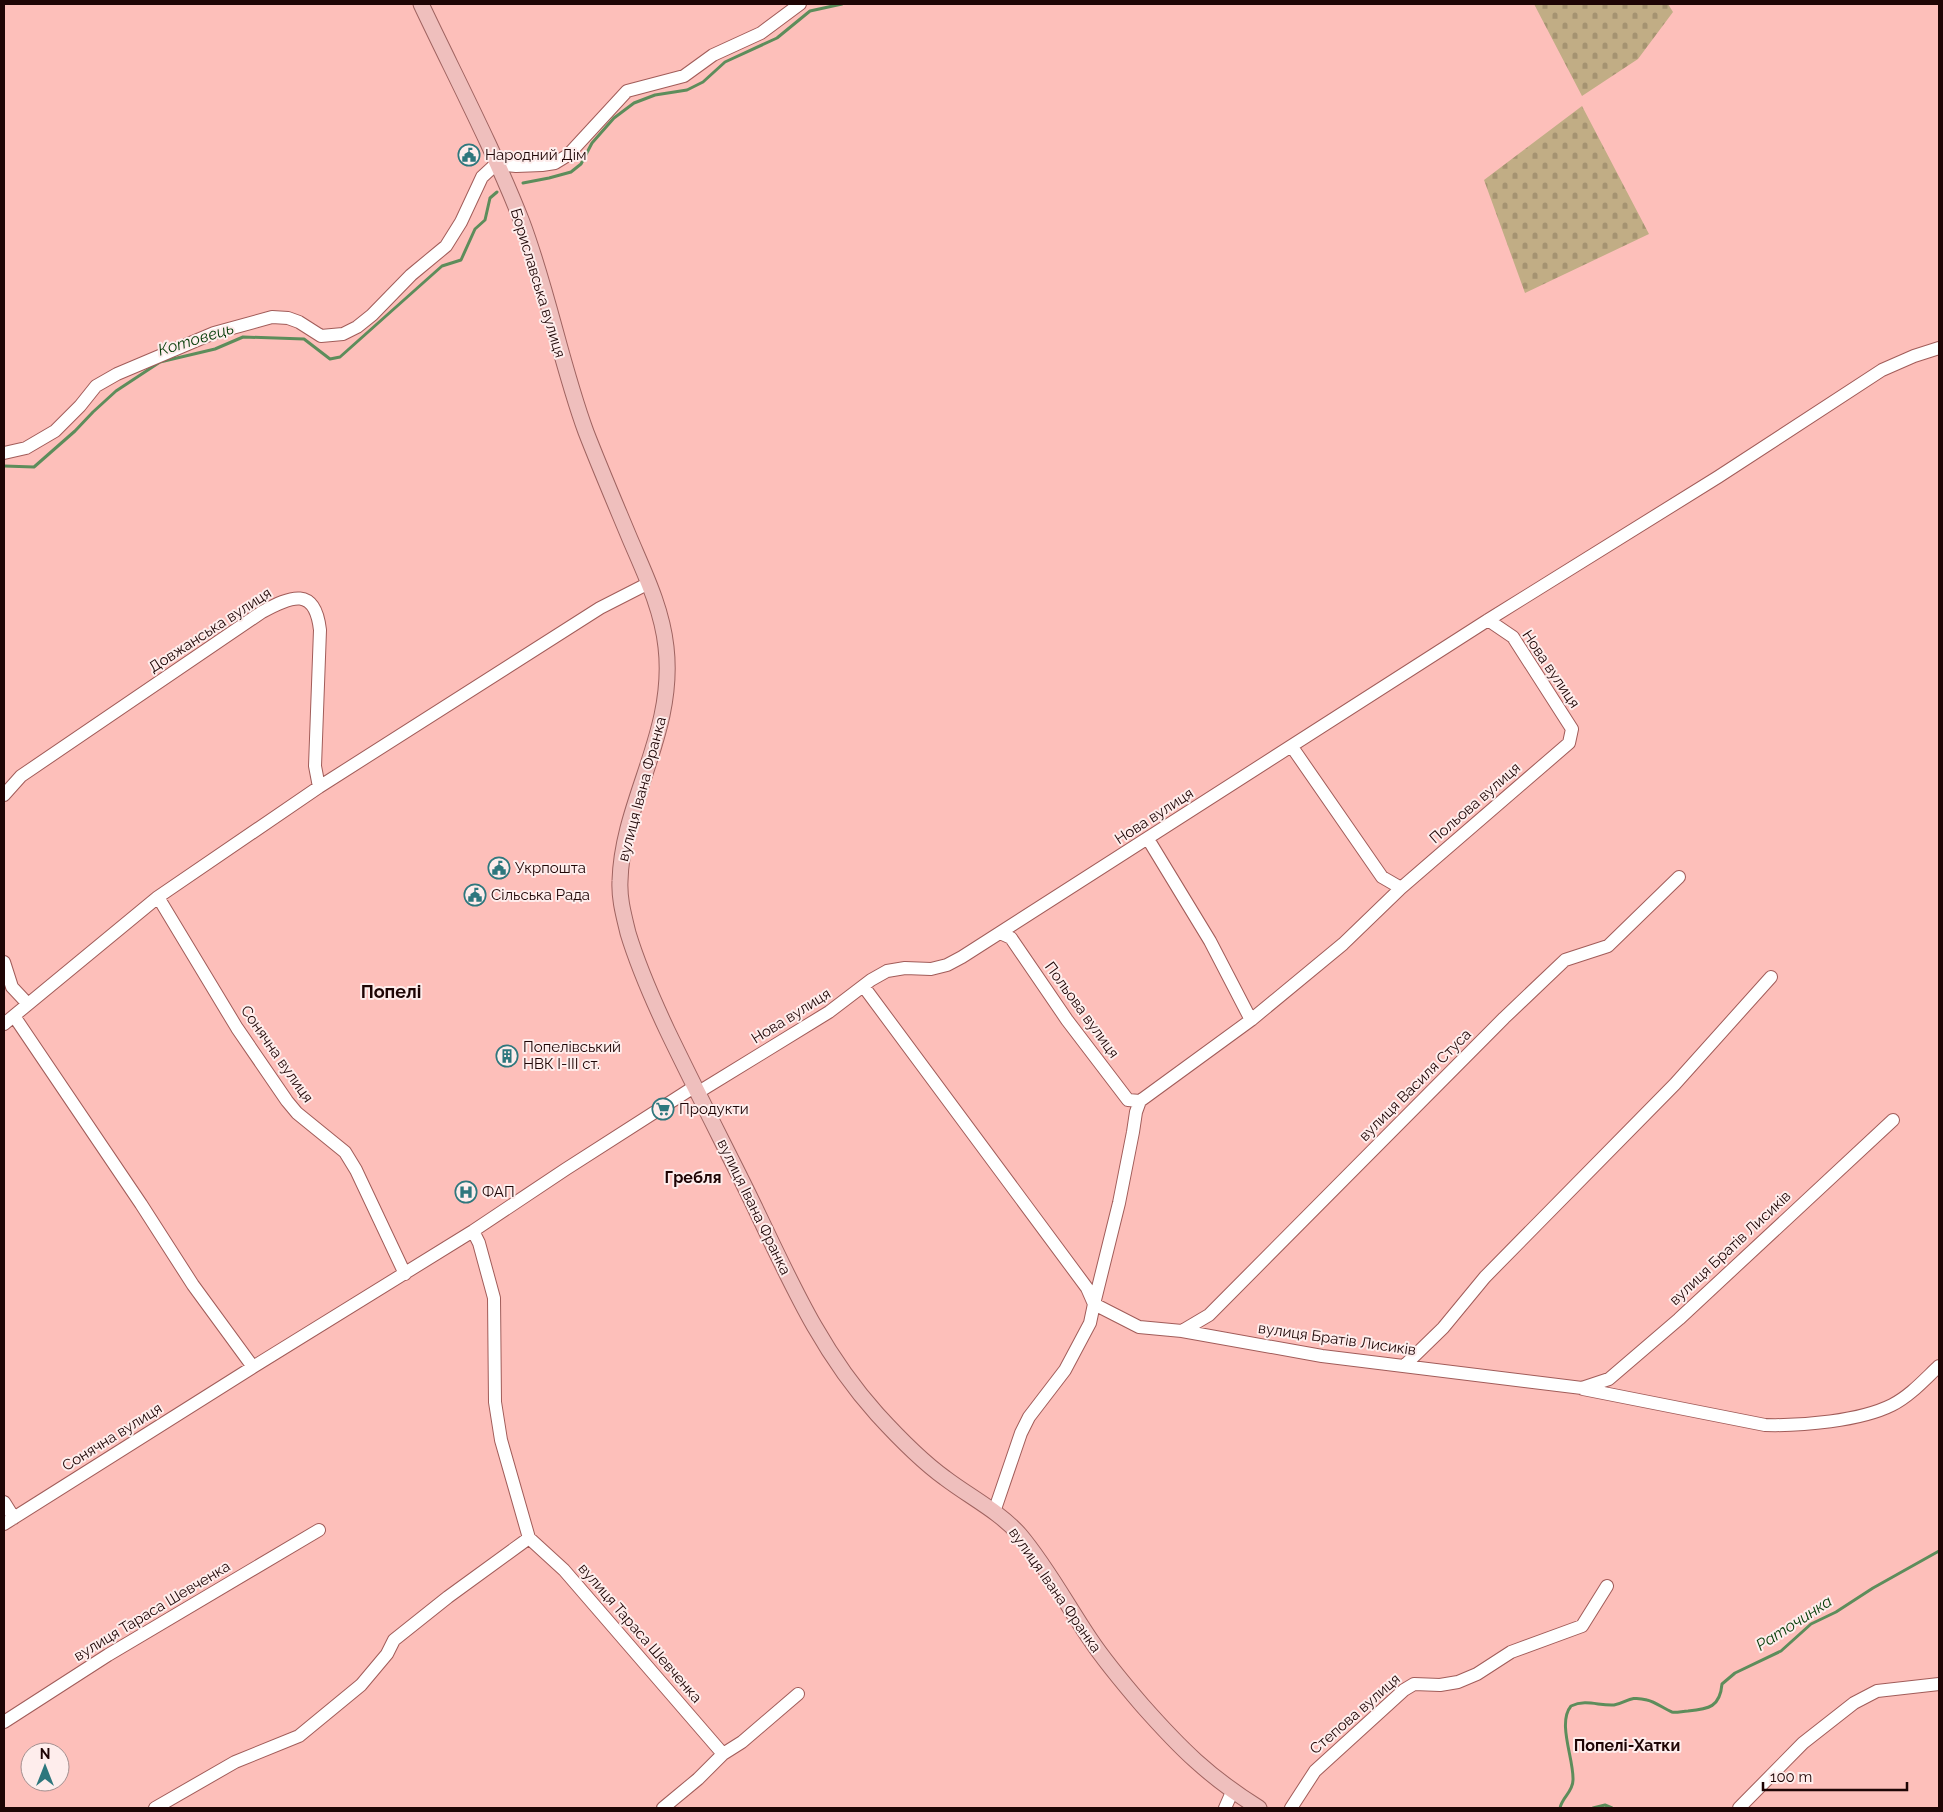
<svg xmlns="http://www.w3.org/2000/svg" width="1943" height="1812" font-family="Raleway,sans-serif">
	<defs>
		<pattern id="cemetery-stones" width="16" height="16" patternUnits="userSpaceOnUse" patternTransform="scale(1.25)"><rect width="16" height="16" fill="#c1ad85"/><path d="M2 7V4a2 2 0 0 1 4 0v3zM10 15v-3a2 2 0 0 1 4 0v3z" fill="#a59371"/></pattern>
	</defs>
	<rect width="100%" height="100%" fill="#fdbfba"/>
	<!-- cemetery -->
	<path fill="url(#cemetery-stones)" d="M1534,4H1668L1673,12L1638,59L1582,96Z
		M1582,106L1649,234L1525,293L1484,180Z"/>
	<g fill="none" stroke-linecap="round" stroke-linejoin="round">
		<!-- stream -->
		<path stroke="#5d8d5b" stroke-width="3" d="M523,183L549,178L571,172L581,164L592,143L614,118L634,103L655,95L687,90L703,82L725,62L777,38L810,11L842,4
			M4,466L34,467L75,431L93,412L116,391L160,362L215,349L243,337L304,339L330,359L340,357L442,266L461,260L475,229L485,220L490,198L497,192
			M1560,1808C1562,1797 1573,1792 1573,1780C1574,1759 1557,1723 1571,1706C1586,1699 1599,1706 1614,1705C1627,1703 1629,1695 1647,1700C1656,1702 1664,1709 1672,1712C1676,1713 1683,1711 1688,1711C1709,1709 1720,1707 1722,1684L1735,1673L1781,1651L1811,1624L1836,1612L1873,1588L1939,1551
			M1593,1808L1605,1805L1612,1808"/>
		<!-- minor casing -->
		<g stroke="#a15c59" stroke-width="14">
			<path id="minor" d="M4,453L26,448L55,431L80,406L96,386L117,374L214,333L272,317L288,318L299,322L321,336L343,334L357,327L372,315L411,275L446,246L461,222L482,177L496,164L516,166L542,165L555,163L568,155L627,91L684,76L713,55L761,33L800,4
				M1488,620L1513,637L1572,729L1569,743L1401,888L1343,944L1251,1020L1140,1101L1136,1112L1133,1132L1119,1203L1094,1304L1139,1327L1182,1331L1322,1356L1582,1388L1609,1379L1679,1319L1893,1120
				M1292,747L1382,877L1401,888
				M4,795L21,776L262,612C291,596 315,586 320,630L315,766L319,787
				M1148,839L1210,941L1251,1020
				M158,897L237,1028L287,1101L297,1113L345,1152L356,1170L405,1274
				M1000,933L1011,938L1067,1020L1128,1100L1140,1101
				M4,962L12,987L27,1003
				M864,987L1087,1288L1094,1304L1090,1323L1065,1370L1029,1417L1021,1433L994,1512
				M14,1016L141,1204L193,1285L253,1367
				M4,1024L158,897L319,787L600,608L649,583
				M697,1093L829,1012L871,980L887,971L905,968L931,969L947,965L962,957L1488,620L1718,477L1882,370L1914,356L1939,348
				M473,1231L479,1243L494,1298L495,1402L501,1440L529,1538L564,1570L723,1754
				M1182,1331L1209,1315L1504,1018L1565,960L1608,946L1679,877
				M1405,1365L1443,1328L1485,1277L1675,1084L1771,977
				M1583,1389L1765,1425C1802,1426 1860,1421 1892,1405C1910,1396 1925,1379 1939,1366
				M4,1502L14,1518
				M4,1524L253,1367L473,1231L566,1169L694,1087
				M4,1722L108,1655L319,1530
				M155,1808L235,1762L299,1736L361,1685L387,1654L394,1640L448,1597L529,1538
				M663,1808L698,1779L723,1754L742,1742L798,1694
				M1225,1808L1232,1792
				M1291,1808L1315,1771L1404,1690L1414,1684L1440,1685L1458,1682L1477,1674L1511,1652L1582,1626L1607,1586
				M1739,1808L1803,1743L1854,1703L1877,1691L1939,1684"/>
		</g>
		<!-- major casing -->
		<g stroke="#9f6360" stroke-width="17">
			<path id="major" d="M421,4C455,76 493,148 522,222C548,291 561,364 586,432C600,468 615,503 630,539C645,574 662,609 666,647C676,733 622,801 620,881C619,899 624,916 628,933C638,966 652,998 667,1030C691,1080 716,1129 741,1179C783,1263 813,1343 877,1414C898,1437 920,1460 945,1478C970,1497 1000,1512 1020,1535C1047,1567 1067,1605 1090,1639C1106,1663 1124,1684 1142,1705C1180,1748 1209,1777 1259,1808"/>
		</g>
		<!-- minor -->
		<use href="#minor" stroke="#fff" stroke-width="12"/>
		<!-- major -->
		<use href="#major" stroke="#efbfbd" stroke-width="15"/>
	</g>
	<!-- icons -->
	<defs>
		<g id="civic-ring" transform="scale(1.125)"><circle r="9.5" fill="#feedec" stroke="#2e777d" stroke-width="1.5"/><path d="M-.6-6.5H3V-4.5H.6V-3L4-1V1h2V6H-6V1h2V-1L-.6-3ZM-1.2 2.5V6h2.4V2.5Z" fill="#2e777d"/></g>
		<g id="building-ring" transform="scale(1.125)"><circle r="9.5" fill="#feedec" stroke="#2e777d" stroke-width="1.5"/><path d="M-4-6H4V6H1V3H-1V6H-4ZM-2.5-4.3h1.7v1.8h-1.7ZM.8-4.3h1.7v1.8H.8ZM-2.5-1h1.7V.8h-1.7ZM.8-1h1.7V.8H.8Z" fill="#2e777d"/></g>
		<g id="supermarket-ring" transform="scale(1.125)"><circle r="9.5" fill="#feedec" stroke="#2e777d" stroke-width="1.5"/><path d="M-6-5.5h2.5l.6 2H6L4.5 2H-2.5L-4.4-4H-6ZM-1.5 3.2a1.3 1.3 0 1 0 .1 0ZM3 3.2a1.3 1.3 0 1 0 .1 0Z" fill="#2e777d"/></g>
		<g id="hospital-ring" transform="scale(1.125)"><circle r="9.5" fill="#feedec" stroke="#2e777d" stroke-width="1.5"/><path d="M-5-5h3v3.5h4V-5h3V5h-3V1.5h-4V5h-3Z" fill="#2e777d"/></g>
	</defs>
	<g fill-rule="evenodd">
		<use href="#civic-ring" x="469" y="155"/>
		<use href="#civic-ring" x="499" y="868"/>
		<use href="#civic-ring" x="475" y="895"/>
		<use href="#building-ring" x="507" y="1056"/>
		<use href="#supermarket-ring" x="663" y="1109"/>
		<use href="#hospital-ring" x="466" y="1192"/>
	</g>
	<g text-anchor="middle" dominant-baseline="central" stroke-width="4" stroke-linejoin="round" paint-order="stroke">
		<!-- poi labels -->
		<g font-size="15" fill="#1e0505" stroke="#feedec" text-anchor="start">
			<text x="485" y="155">Народний Дім</text>
			<text x="515" y="868">Укрпошта</text>
			<text x="491" y="895">Сільська Рада</text>
			<text x="523" y="1047">Попелівський<tspan x="523" dy="17">НВК І-ІІІ ст.</tspan></text>
			<text x="679" y="1109">Продукти</text>
			<text x="482" y="1192">ФАП</text>
		</g>
		<!-- street labels -->
		<g font-size="15" fill="#1e0505" stroke="#feedec">
			<text transform="translate(538 283) rotate(73)">Бориславська вулиця</text>
			<text transform="translate(210 630) rotate(-33)">Довжанська вулиця</text>
			<text transform="translate(1551 669) rotate(56)">Нова вулиця</text>
			<text transform="translate(642 789) rotate(-75)">вулиця Івана Франка</text>
			<text transform="translate(1475 803) rotate(-41)">Польова вулиця</text>
			<text transform="translate(1154 816) rotate(-33)">Нова вулиця</text>
			<text transform="translate(1082 1010) rotate(54)">Польова вулиця</text>
			<text transform="translate(791 1016) rotate(-32)">Нова вулиця</text>
			<text transform="translate(277 1054) rotate(55)">Сонячна вулиця</text>
			<text transform="translate(1415 1085) rotate(-45)">вулиця Василя Стуса</text>
			<text transform="translate(754 1207) rotate(64)">вулиця Івана Франка</text>
			<text transform="translate(1730 1248) rotate(-43)">вулиця Братів Лисиків</text>
			<text transform="translate(1337 1339) rotate(8)">вулиця Братів Лисиків</text>
			<text transform="translate(112 1437) rotate(-32)">Сонячна вулиця</text>
			<text transform="translate(1055 1590) rotate(55)">вулиця Івана Франка</text>
			<text transform="translate(152 1611) rotate(-31)">вулиця Тараса Шевченка</text>
			<text transform="translate(640 1633) rotate(49)">вулиця Тараса Шевченка</text>
			<text transform="translate(1355 1714) rotate(-41)">Степова вулиця</text>
		</g>
		<!-- water labels -->
		<g font-size="16" font-style="italic" fill="#043b06" stroke="#feedec">
			<text transform="translate(196 339) rotate(-17)">Котовець</text>
			<text transform="translate(1794 1623) rotate(-33)">Раточинка</text>
		</g>
		<!-- neighbourhood labels -->
		<g font-size="16" font-weight="bold" fill="#1e0505" stroke="#feedec">
			<text x="693" y="1177">Гребля</text>
			<text x="1627" y="1745">Попелі-Хатки</text>
		</g>
		<!-- quarter labels -->
		<g font-size="18" font-weight="bold" fill="#1e0505" stroke="#feedec">
			<text x="391" y="991">Попелі</text>
		</g>
	</g>
	<!-- border -->
	<rect width="1943" height="1812" fill="none" stroke="#1e0505" stroke-width="10"/>
	<!-- north arrow -->
	<g transform="translate(45 1767)"><circle r="24" fill="#feedec" stroke="#a49090"/>
	<path d="M0-4L9 19L0 12L-9 19Z" fill="#2e777d"/>
	<text y="-8" font-size="14" font-weight="bold" text-anchor="middle" fill="#1e0505">N</text>
	</g>
	<!-- scale -->
	<path d="M1763 1782v8h144v-8" fill="none" stroke="#1e0505" stroke-width="2.5"/>
	<text x="1770" y="1782" font-size="15" fill="#1e0505" stroke="#feedec" stroke-width="4" paint-order="stroke">100 m</text>
</svg>
